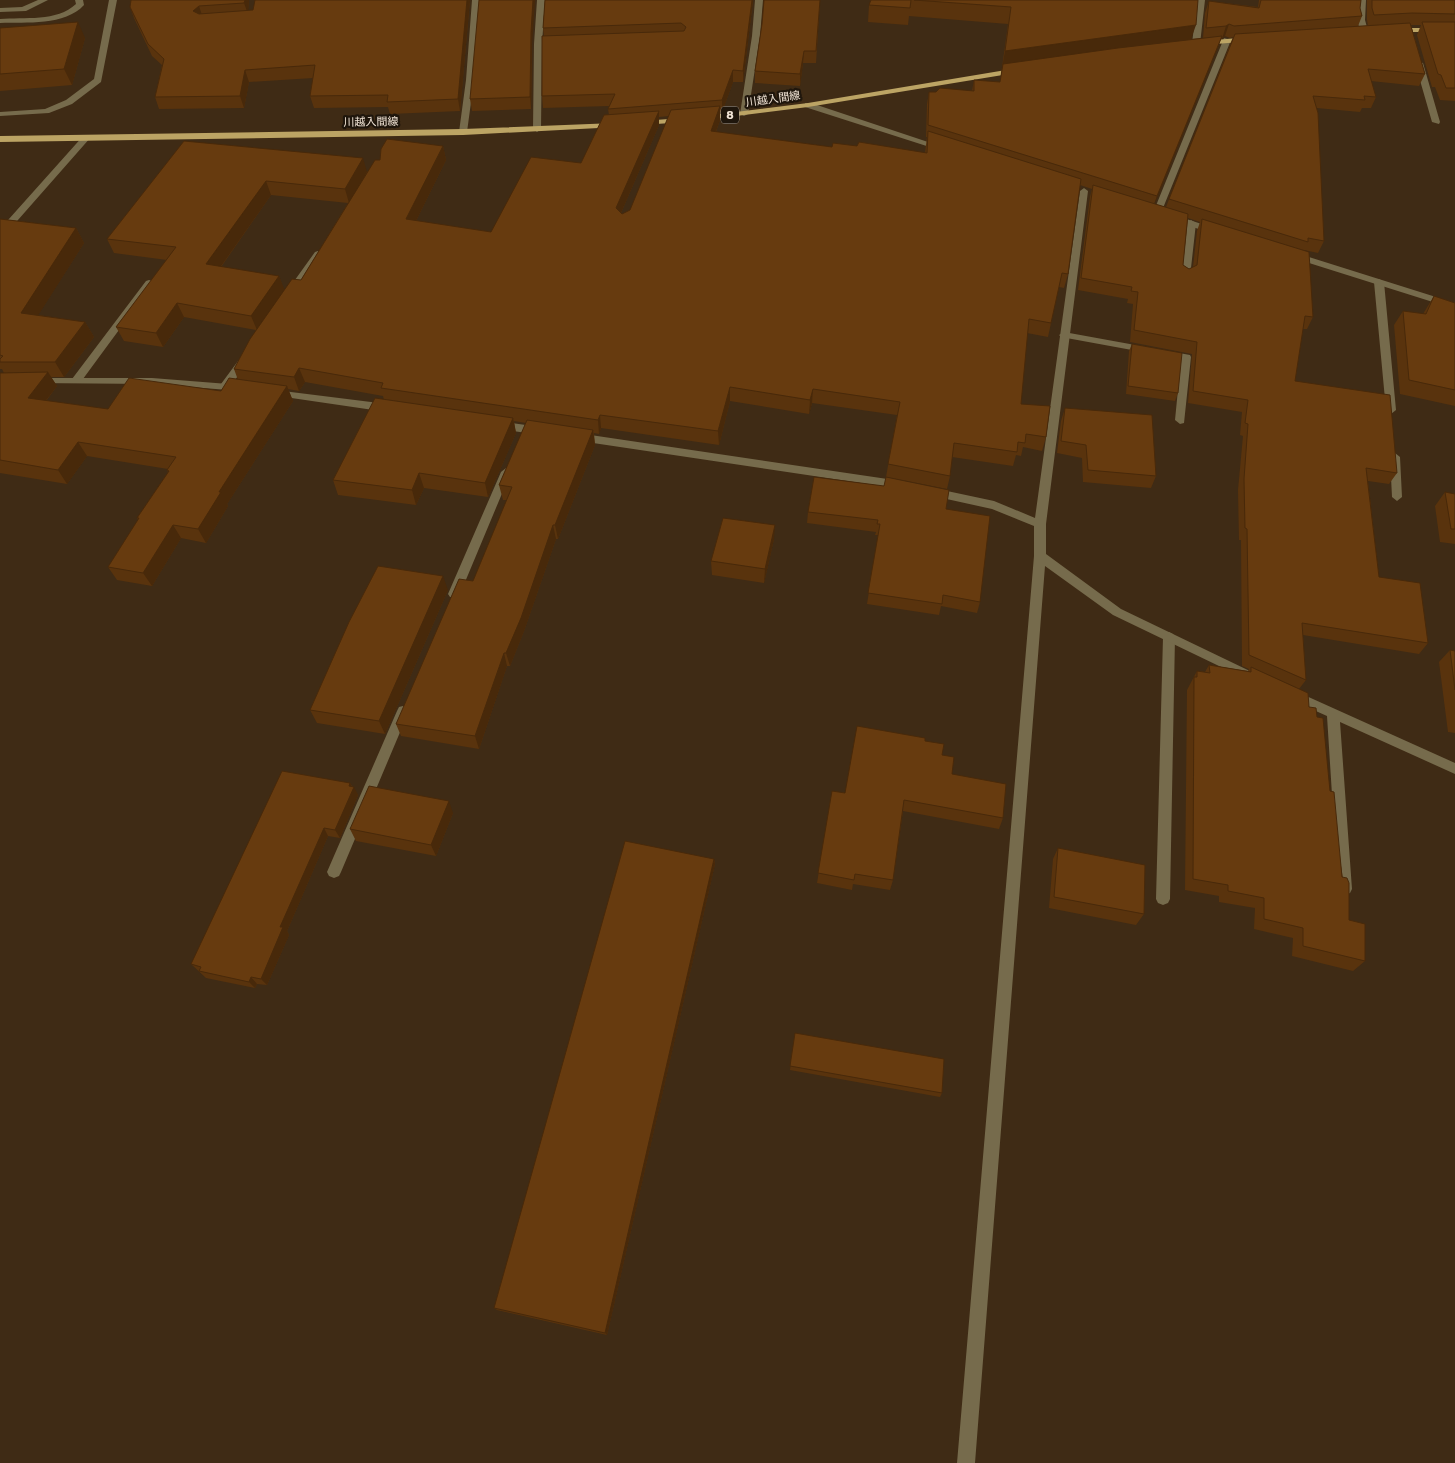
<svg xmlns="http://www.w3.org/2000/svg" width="1455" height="1463" font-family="Rubik,'Noto Sans JP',sans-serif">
	<rect width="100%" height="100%" fill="#3f2b15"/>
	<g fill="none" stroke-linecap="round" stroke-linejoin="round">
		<!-- service -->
		<path fill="#766b4c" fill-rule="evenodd" d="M38,0H48L26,11L0,12V8L22,7Z
			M75,0H83L84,5C65,26 26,22 0,23V19C24,17 57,22 76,4Z
			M109,0H117L101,82L72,104L49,113L0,116V112L45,109L66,100L94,79Z
			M1416,61L1423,63L1440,122L1439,124L1432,122L1415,63Z
			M84,135L91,137L3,237L0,238V229Z
			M1191,220L1196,223L1190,277L1185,280L1180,277L1186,223Z
			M318,251L323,254L321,256L293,295H287V291L315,252Z
			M1379,279L1384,282L1396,410L1391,414L1386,410L1374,282Z
			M149,280L152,281V285L80,383H72V379L146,281Z
			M1064,332L1190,355L1191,357L1184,423L1180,424L1175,420L1181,359L1061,337L1059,335Z
			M245,356L250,359L249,361L229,388H221V384L241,357Z
			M1395,453L1400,457L1402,497L1397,501L1392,497L1390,457Z
			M1169,632L1173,634L1175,637L1170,899L1168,903L1163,905L1158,903L1156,899L1163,637L1165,634Z"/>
		<!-- minor -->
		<path fill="#766b4c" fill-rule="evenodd" d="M472,0H480L474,80L467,132L463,135L459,132L466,80Z
			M537,0H545L542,44L541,129L537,132L533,129L534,44Z
			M755,0H763L760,36L748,114L744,116L740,114L752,36Z
			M1197,0H1205L1200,44L1196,46L1192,44Z
			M1358,0H1366L1365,20L1368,31L1364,33L1360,31L1357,20Z
			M1224,38L1231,40L1161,213L1160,215H1154L1153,213Z
			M805,103H811L946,148L939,150L805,107Z
			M1084,188L1088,191L1046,524V554L1121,609L1254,673L1256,676L1254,679H1246L1113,615L1045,566L975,1463H957L1034,556V526L992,509L933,496L928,492L933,488L994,501L1035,518L1080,191Z
			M1171,214L1217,229L1219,231L1214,234L1168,219V215Z
			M1293,252L1455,303V309L1290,257L1288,255Z
			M36,378H152L241,385L246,388L241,391L152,384L32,383V379Z
			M275,390L387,404L392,408L387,412L271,395V391Z
			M498,421L540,427L545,431L540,435L494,428L493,425Z
			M577,433L901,481L906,485L901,489L573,440L572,437L573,434Z
			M506,468L511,472L460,594L458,597H450L448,594L501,472Z
			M1293,690L1455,763V774L1340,722L1352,889L1350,893L1345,895L1340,893L1338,889L1327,716L1289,699L1287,695L1289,691Z
			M403,706L407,707L409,711L341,872L339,876L334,878L329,876L327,872L397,711L399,707Z"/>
		<!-- primary -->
		<path fill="#bca464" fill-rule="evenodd" d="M1393,28H1455V32H1393Z
			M1249,37L1253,39L1252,41L1204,45L1200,43L1204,41Z
			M1018,68H1021V72L808,107L704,120L700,118L704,116L808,103Z
			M682,118H685V122L642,125L638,123L642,121Z
			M615,123H618V127L463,135L0,142V136L463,129Z"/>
	</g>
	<!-- wall -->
	<path fill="#59330d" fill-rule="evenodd" d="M249,0L248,10H253L255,0H470L460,111L390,114L388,107L314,108L310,96L313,78L249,82L244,108L159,109L155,97L162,65L152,56L134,18L130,7Z
		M545,0H753L743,82H733L722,112H720V120L716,132L832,147L925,153L927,137H926L927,104L929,92H936L972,91L974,80L1000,82L1008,24L909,16L908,25L868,22L869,5L871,0H1198L1191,39L1203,38L1205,13L1209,1L1258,7L1259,0H1361L1360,8L1362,16L1358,26H1368L1367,20V0H1455V101L1440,100L1435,87H1432L1417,35L1421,25H1411L1425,74L1419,86L1371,81L1376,97L1371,108H1362L1360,112L1317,108L1324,241L1318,253L1304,250L1313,317L1307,329H1303L1295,381L1397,473L1389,484L1368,481L1379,577L1428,643L1419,654L1303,635L1306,680L1299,689L1309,707L1317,717L1330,791L1349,920L1365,961L1353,971L1292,956L1293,938L1254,929L1255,908L1219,902V896L1185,890L1187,690L1197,671L1205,672L1209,665L1248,671L1249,669L1242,666L1241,540H1239L1238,490L1243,436L1240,435L1242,412L1188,403L1192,354L1130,342L1133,304L1127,303L1128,299L1078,290L1090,197L1092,189L1080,185L1068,274L1064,288L1059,287L1051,323L1048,337L1027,333L1021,404L1046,437L1042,451L1023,447L1021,456L1016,455L1013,466L952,457L950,476L947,489L886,477L897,415L812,403L809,414L730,401L719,445L601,428L599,434L594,433L595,445L558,539H556L524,631L510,666H507L479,749L401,736L396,724L473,581L507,500H503L499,485L526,423L514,421L516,433L488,497L424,488L416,505L338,495L333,480L384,400L383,396L305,382L299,391L288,389L293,401L227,504L228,506L206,543L181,538L152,586L117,580L108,567L138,520L137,518L168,472L167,470L168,469L87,456L67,484L0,473V373H4L2,369H0V219L76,228L84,243L38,315L85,322L94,337L64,377H51L57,386L46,401L108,409L221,391L238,380L234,369L256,330L184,317L163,347L124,341L116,327L167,260L114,253L107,239L184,141L367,172L380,160L443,146L446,160L416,221L491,232L581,163L609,115L608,109L609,106L543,108L542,96L544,36L543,28ZM1225,36L1230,38L1233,37L1166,207L1154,204L1221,39ZM669,116L630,210L622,214L621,213L659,125V117ZM271,195L348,203L301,280L284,290L279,276L221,267ZM1188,218L1200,222L1197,231L1193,267L1189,269L1183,265Z
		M820,0L816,63H803L800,86L755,83V71L762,24Z
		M0,28L85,38L72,85L0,91Z
		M532,44L531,109L472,111L470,99Z
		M1434,296L1455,303V406L1400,394L1394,325L1403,311L1423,314Z
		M1132,344L1178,393L1175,401L1126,394L1129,351Z
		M1065,408L1156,476L1151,488L1083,482L1082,458L1057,453L1061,421Z
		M1445,492L1455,494V544L1440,542L1435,506Z
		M946,509L980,602L977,613L941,606L939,615L867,604L878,535H875L876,532L807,523L808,512Z
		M774,539L764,583L712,575L711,561Z
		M448,590L385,734L317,723L310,710Z
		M1450,650L1455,651V733L1448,732L1439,662Z
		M925,741L942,755L952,774L1003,818L999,829L903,811L893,880L890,890L853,884L852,890L817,883L832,791L845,793Z
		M350,783L358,795L340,838L328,836L287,931L289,935L267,985L257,984L255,988L206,978L191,964Z
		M453,813L436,856L356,841L350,829Z
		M1058,848L1144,914L1136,925L1049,908L1053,859Z
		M714,859L715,864L607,1335L497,1310L494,1308Z
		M795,1033L942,1093L940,1097L790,1070Z"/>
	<!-- shaded-wall -->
	<path fill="#48290a" d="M245,0H249L248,14L244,3Z
		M467,0H470L460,111L458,99Z
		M533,0H535L532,44L531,109L530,97L531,32Z
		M752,0H753L743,82V71Z
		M199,6L203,18L193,11Z
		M78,22L85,38L72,85L64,69Z
		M1229,24L1225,36L1222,39L1226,26Z
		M1196,25L1190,42L1002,68L1005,51Z
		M1222,36L1218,47L1153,208L1157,196Z
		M804,51L803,63L800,86V74Z
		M245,70L249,82L244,108L240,96Z
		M733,70V82L722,112V100Z
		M720,106V120L711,145V131Z
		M659,111V125L617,222L616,208Z
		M443,146L446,160L410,233L406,219Z
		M363,158L367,172L349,203L345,189Z
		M266,181L271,195L212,279L206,264Z
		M76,228L84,243L30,328L21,313Z
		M279,276L285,291L257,330L251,316Z
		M177,303L184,317L163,347L156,333Z
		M85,322L94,337L64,377L55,362Z
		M299,368L305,382L299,391L294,377Z
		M48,372L57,386L37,412L28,398Z
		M287,386L293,401L227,504L228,506L206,543L198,529L219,492Z
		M730,387V401L719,445L718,431Z
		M813,389L812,403L809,414L810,400Z
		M600,415L601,428L599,434L598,420Z
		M513,418L516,433L488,497L485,483Z
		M593,430L595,445L558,539L555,525Z
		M78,442L87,456L67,484L58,470Z
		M419,473L424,488L416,505L412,490Z
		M173,525L181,538L152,586L143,573Z
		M553,525L556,539L524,631L510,666L506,653Z
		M775,525L774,539L764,583L765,569Z
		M443,576L448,590L385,734L379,721Z
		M504,653L507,666L479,749L475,736Z
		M350,783L353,789L354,787L358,795L340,838L335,830Z
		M449,801L453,813L436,856L431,845Z
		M324,828L328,836L287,931L289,935L267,985L261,979L280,927Z
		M714,859L715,864L607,1335L605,1333Z
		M251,977L257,984L255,988L249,982Z"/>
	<!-- building -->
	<path fill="#673b0f" stroke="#48290a" d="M131,0H245L244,3L199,6L193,11L199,14L253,10L255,0H467L458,99L387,102L388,95L310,96L315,65L245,70L240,96L155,97L164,59L148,44L130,7Z
		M479,0H533L531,32L530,97L470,99Z
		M545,0H752L743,71L733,70L722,100L608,109L615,94L542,96V36L684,31L686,27L681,23L543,28Z
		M764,0H820L816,51H804L800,74L755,71L762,24Z
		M871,0H911L910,8L869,5Z
		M914,0H1198L1196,25L1005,51L1011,7Z
		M1261,0H1361L1360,8L1362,16L1234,26L1229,24L1226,26L1206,28L1209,1L1259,8Z
		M1372,0H1455V14L1412,13L1374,15L1372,8Z
		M78,22L64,69L0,74V28Z
		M1422,22H1455V88H1446L1441,75L1438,74Z
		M1410,23L1425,74L1368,69L1376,97L1364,96L1365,100L1313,96L1318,113L1324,241L1308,238V242L1169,199L1235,34Z
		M1222,36L1157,196L928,125L929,92H936L940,88L974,91V80L1000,82L1003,64L1118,48Z
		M720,106L711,131L832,147L833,143L857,146L859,142L927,153L928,131L1081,179L1068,274L1062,273L1051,323L1029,319L1021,404L1050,406L1046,437L1026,434L1025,443L1018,442L1017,452L954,443L950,476L888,464L900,402L813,389L810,400L730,387L718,431L600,415L598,420L381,388L383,383L299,368L294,377L234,369L250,339L292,279L301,280L375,160H380L381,149L387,139L443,146L406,219L491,232L531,157L581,163L604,115L659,111L616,208L622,214L630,210L671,110Z
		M184,141L363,158L345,189L266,181L206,264L279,276L251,316L177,303L156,333L116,327L176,247L107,239Z
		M1093,185L1188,214L1183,265L1189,269L1197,265L1202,219L1309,252L1313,317L1305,316L1295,381L1390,395L1397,473L1366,468L1379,577L1420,583L1428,643L1302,623L1306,680L1249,655L1247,529L1245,528L1244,479L1248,424L1245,423L1248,400L1193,391L1197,342L1134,330L1138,292L1131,291L1132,287L1081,278Z
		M0,219L76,228L21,313L85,322L55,362H0V359L3,356L0,355Z
		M1434,296L1455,303V390L1409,380L1403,311L1426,314Z
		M1132,344L1182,353L1178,393L1128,386Z
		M48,372L28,398L108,409L129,378L221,391L229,378L287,386L219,492H221L198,529L173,525L143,573L108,567L139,518H137L169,471L167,470L176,457L78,442L58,470L0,460V373Z
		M375,398L513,418L485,483L419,473L412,490L333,480Z
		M1065,408L1152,415L1156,476L1088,470L1086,445L1061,441Z
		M527,420L593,430L555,525H553L521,618L506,653H504L475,736L396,724L459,579L473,581L512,487L499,485Z
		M814,477L884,486L886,477L949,490L946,509L990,516L980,602L943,595L942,604L868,593L880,524H877L878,520L808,512Z
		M1445,492L1455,494V529H1451Z
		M723,518L775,525L765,569L711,561Z
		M378,566L443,576L379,721L310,710L349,622Z
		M1450,650L1455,651V690Z
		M1209,665L1251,672V667L1308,693L1309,707L1316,708L1317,717L1323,718L1330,791L1334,792L1342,877L1347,878L1349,883V920L1365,924V961L1303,946V928L1264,919V898L1228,891V885L1193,879L1194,677H1197V671L1210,673Z
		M857,726L925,738V741L944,744L942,755L954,757L952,774L1006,784L1003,818L904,800L893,880L855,874L854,880L818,873L832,791L845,793Z
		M282,771L350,783L349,786L354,787L335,830L324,828L280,927H283L261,979L251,977L249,982L199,971L201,967L191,964Z
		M369,786L449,801L431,845L350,829Z
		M625,841L714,859L605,1333L494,1308Z
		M1058,848L1145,865L1144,914L1054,897Z
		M795,1033L944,1059L942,1093L790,1066Z"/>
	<g text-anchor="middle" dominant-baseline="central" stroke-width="4.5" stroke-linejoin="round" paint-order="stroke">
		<!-- far-street labels -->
		<g font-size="11" fill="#f2e5d7" stroke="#1f160c">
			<text transform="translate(773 99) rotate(-8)">川越入間線</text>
			<text transform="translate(371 122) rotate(-1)">川越入間線</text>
		</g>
		<!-- shield labels -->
		<rect fill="#1f160c" stroke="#b3a79a" stroke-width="1" x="721" y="106.5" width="18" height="17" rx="4"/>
		<g font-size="11" font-weight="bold" fill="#f2e5d7">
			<text x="730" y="115">8</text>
		</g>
	</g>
</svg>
